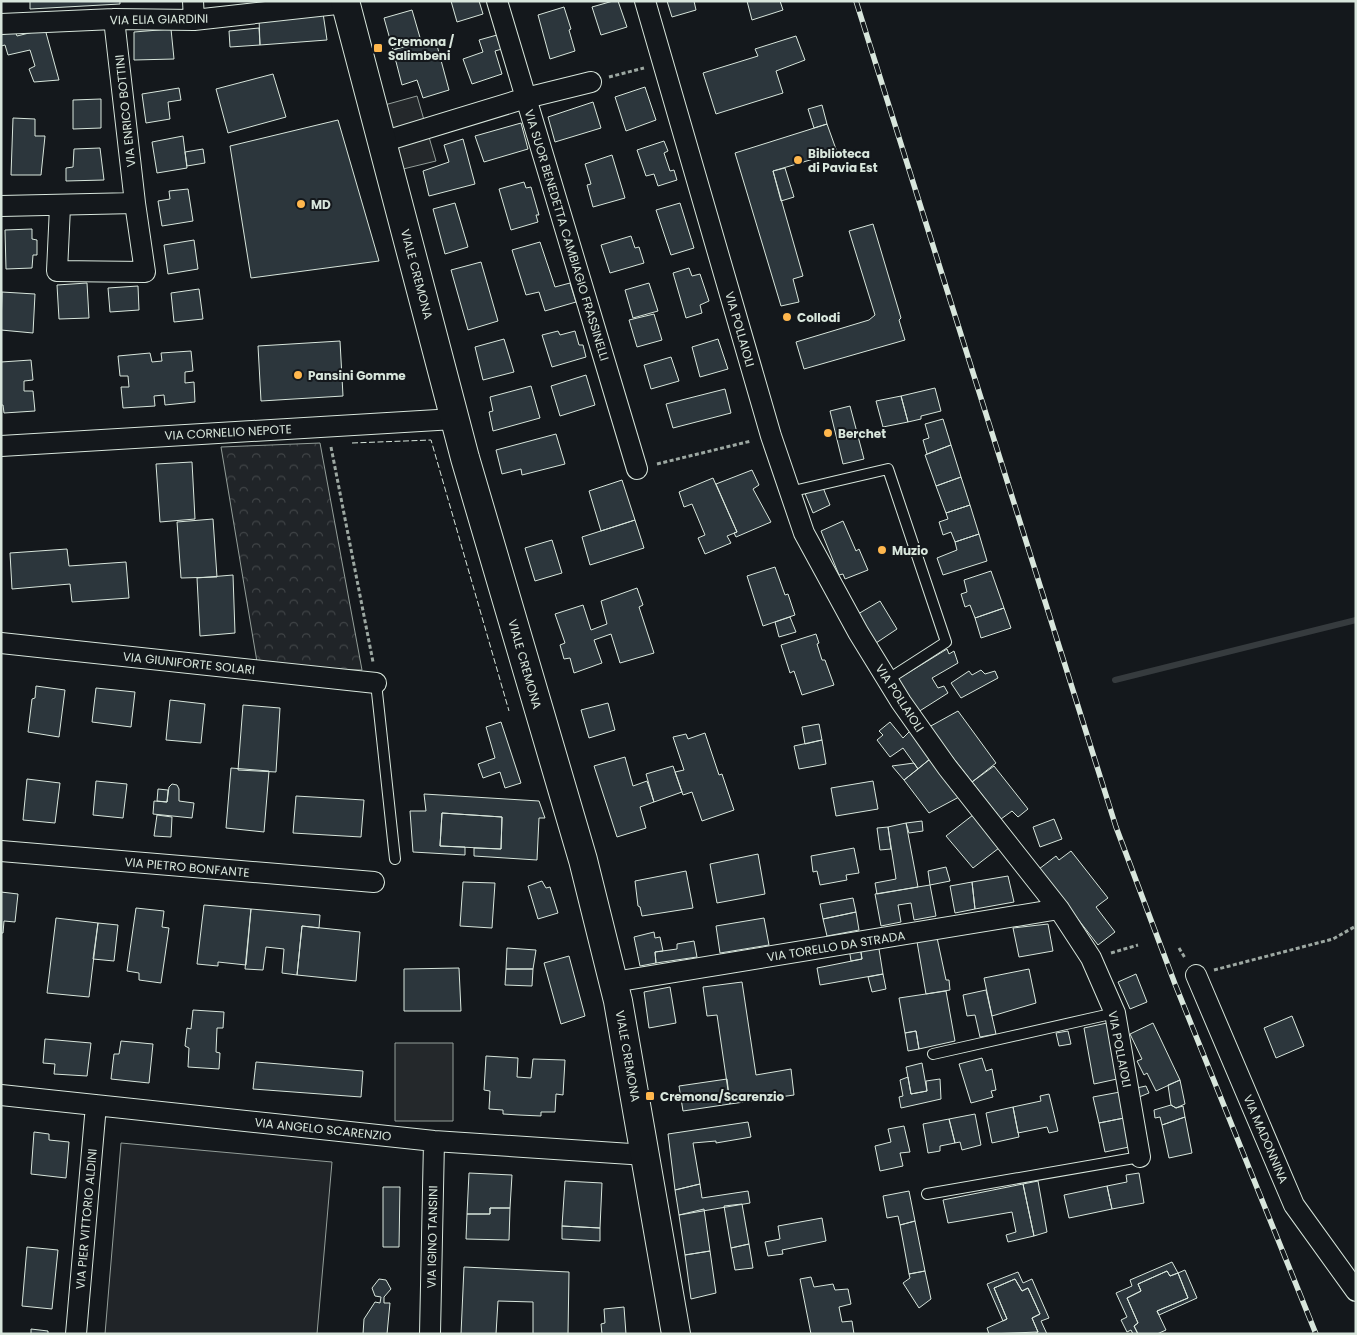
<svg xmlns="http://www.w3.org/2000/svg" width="1357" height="1335" font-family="Poppins,sans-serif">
	<defs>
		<pattern id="park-crowns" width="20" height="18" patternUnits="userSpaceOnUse" patternTransform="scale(1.25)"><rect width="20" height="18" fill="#202428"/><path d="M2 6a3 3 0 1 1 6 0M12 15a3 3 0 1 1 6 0" fill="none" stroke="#404447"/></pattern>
	</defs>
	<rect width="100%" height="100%" fill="#14181c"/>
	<!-- park -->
	<path fill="url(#park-crowns)" stroke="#939e99" d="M320,443L362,670L258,668L221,447Z"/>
	<!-- garden -->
	<path fill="#202428" stroke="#939e99" d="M121,1143L332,1162L317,1334H105Z"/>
	<!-- parking -->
	<path fill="#24282b" stroke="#939e99" d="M417,96L436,161L399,170L381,106Z
		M395,1043H453V1121H395Z"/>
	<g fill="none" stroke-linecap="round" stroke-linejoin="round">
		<!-- stream -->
		<path stroke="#363b3e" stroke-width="6" d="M1115,680L1356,620"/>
	</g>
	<!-- building -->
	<path fill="#2c363c" stroke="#d8e6dc" d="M30,1H120V4L30,9Z
		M451,1H479L483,14L457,22Z
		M613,1H618L627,27L601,35L592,7Z
		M667,1H694L696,10L672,17Z
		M747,1H780L783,10L752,20Z
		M564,7L571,29L569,30L575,51L550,59L538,15Z
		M412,10L421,41L393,50L384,18Z
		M323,13L327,40L260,45L259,18Z
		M259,28L260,45L230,47L229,31Z
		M45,29L59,80L34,82L29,69L35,66L30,50L8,55L5,45L1,46V35L15,31L17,36Z
		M171,29L174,59L134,60V32Z
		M497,35L502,49L495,51L502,74L472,84L463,59L483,52L479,40Z
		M796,36L805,60L776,71L783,93L716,114L703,73L758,56L755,49Z
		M435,38L449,90L423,98L417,80L402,85L393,50Z
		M273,74L286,117L228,133L216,89Z
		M645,87L656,120L626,131L615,97Z
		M179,88L181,100L168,102L170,119L146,123L142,94Z
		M101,99V128L73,129V100Z
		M593,102L601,128L555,142L548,117Z
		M822,105L827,124L814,128L808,109Z
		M13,118L35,119V136H45L41,175H11Z
		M338,120L379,261L251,278L230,146Z
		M521,123L528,149L484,162L475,136Z
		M827,124L837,152L773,171L803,276L793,279L799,302L781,306L735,153Z
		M183,136L187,168L157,173L152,142Z
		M463,139L475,184L429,196L423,171L449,162L444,145Z
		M664,141L668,151L664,153L670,171L674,170L677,180L658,186L654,174L646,176L637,150Z
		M100,148L104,180L66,181V168L73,167L74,149Z
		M203,149L205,163L187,166L185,152Z
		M612,155L625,198L593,207L587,185L591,184L585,164Z
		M785,168L794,197L781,201L773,171Z
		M524,182L526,188L531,187L539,215H536L538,222L511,230L499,189Z
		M188,189L193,221L162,226L158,201L170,199L169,191Z
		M455,203L468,247L445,254L433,209Z
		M680,203L694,248L671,255L656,210Z
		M873,224L901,318L899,320L905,340L804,369L796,342L869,320L875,315L849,231Z
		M32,229V239L37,240V255H33L32,268L6,269L5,230Z
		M631,236L635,248L639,247L644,263L610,273L601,245Z
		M194,240L198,269L168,274L164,245Z
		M540,242L555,287L570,283L576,302L545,311L539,292L526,295L512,250Z
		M481,262L498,321L468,330L451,270Z
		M689,268L692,276L700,274L709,301L700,305L702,313L686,318L673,273Z
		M87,283L89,318L59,319L57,285Z
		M649,283L658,311L633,318L625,290Z
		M138,286L139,310L110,312L108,288Z
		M199,289L203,319L174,322L171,293Z
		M2,292L35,294L33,333L1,330Z
		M654,314L662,340L637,347L629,320Z
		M558,331L560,335L575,331L579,345H583L586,357L552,367L542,335Z
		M504,339L514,372L483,380L475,347Z
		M718,339L728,369L700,377L692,347Z
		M340,341L343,396L261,401L258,346Z
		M191,351L193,371L185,372V383L194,382L195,402L165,405L164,395L154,396L155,406L123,408L121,387H129L128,376H120L118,356L150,353L152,362L162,361L161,353Z
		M671,357L679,381L651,389L644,365Z
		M31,360L33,380L24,381V391H33L35,411L4,413L3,405H1V362Z
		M586,375L595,405L560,416L551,386Z
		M531,386L540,418L493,431L489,412L493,411L490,397Z
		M935,388L941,411L921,416V419L908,422L901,396Z
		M725,389L731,413L673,428L666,404Z
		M901,396L908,422L883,427L876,401Z
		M850,406L864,459L843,464L830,411Z
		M943,419L951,445L927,454L923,440L929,438L925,424Z
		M556,434L565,464L522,475L521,469L502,474L496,450Z
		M951,445L961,477L936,486L925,455Z
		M192,462L195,519L160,522L156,464Z
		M752,470L759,485L753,489L771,522L736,537L734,533L737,532L716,484Z
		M961,477L970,505L946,513L936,486Z
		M713,478L737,532L727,536L731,543L705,554L698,538L705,535L692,504L684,507L679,492Z
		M622,480L635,520L601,531L589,491Z
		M822,485L830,505L813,513L804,491Z
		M970,505L979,534L955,542L951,532L943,535L939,522L948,519L946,513Z
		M213,519L217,577L181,578L177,522Z
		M635,520L644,548L590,565L582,537Z
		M843,521L856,551L859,549L868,570L845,579L843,574L839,575L821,531Z
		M979,534L987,561L943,575L937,558L957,550L955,542Z
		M552,540L562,573L535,581L525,548Z
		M67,549L69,566L126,562L129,598L72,602L70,584L12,589L10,553Z
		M775,567L785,595L788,594L795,615L763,626L747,576Z
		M991,571L1004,608L975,618L970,605L965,607L961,594L967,592L964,580Z
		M233,575L235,633L200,636L197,578Z
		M637,588L643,605L639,607L654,653L620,663L611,634L594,640L602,663L574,673L570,658L564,659L560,645L565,643L555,614L583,605L591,630L607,624L601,601Z
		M880,601L897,629L876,643L858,614Z
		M1004,608L1011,628L981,638L975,618Z
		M790,617L796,632L779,637L775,622Z
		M816,634L819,643L817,644L822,660H825L834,685L802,695L794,671L790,673L781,645Z
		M947,649L949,654L954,651L958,663L932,678L938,688L944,686L948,693L918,712L898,679Z
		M981,670L985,674L995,671L998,678L961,698L951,683L969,671L972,675Z
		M36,686L65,690L59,737L28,732L32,699L35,698Z
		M96,688L135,692L131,727L92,722Z
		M170,700L205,704L201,743L166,740Z
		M608,703L615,730L589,738L581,710Z
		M243,705L280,708L276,772L238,770Z
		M958,711L996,763L972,782L929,727Z
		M501,722L521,783L505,788L500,772L483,778L478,764L495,758L486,727Z
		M890,722L903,738L910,731L930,759L918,769L903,748L890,757L877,740L883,735L879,731Z
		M819,724L822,740L805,744L802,727Z
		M705,733L719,775L722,774L734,810L702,821L692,792L683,795L675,772L684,770L673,737L686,734L688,739Z
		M822,740L826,764L799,769L794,746Z
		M625,757L633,786L647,781L654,802L640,807L646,828L617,837L594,766Z
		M930,759L959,797L929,813L904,780Z
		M914,763L918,769L904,780L892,766Z
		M673,766L682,792L654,802L646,774Z
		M994,766L1028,809L1018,817L1012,811L1001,819L972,782Z
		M231,768L269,771L264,832L226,828Z
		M27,779L60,783L55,823L23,820Z
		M96,781L127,784L123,818L93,815Z
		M873,781L878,809L836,816L831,788Z
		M172,784L177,785L179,789V801L194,803L192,818L153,814L154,801L167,802L169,787Z
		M158,789L168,790L167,802L157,801Z
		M424,794L539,801L545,818H539L537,860L474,856V848L501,849L502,817L442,813L440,846L465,847V855L413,852L410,811H426Z
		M296,796L364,800L361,837L293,833Z
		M442,813L502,817L501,849L440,846Z
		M157,815L172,817L171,837L154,836Z
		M973,815L999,848L973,868L946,836Z
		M1054,819L1062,839L1040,847L1033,827Z
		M922,821L923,831L909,833L906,823Z
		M906,823L918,887L877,894L875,883L896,879L888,827Z
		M888,827L891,849L880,850L877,828Z
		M854,848L859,873L846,875L847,880L820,885L817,871L813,872L811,856Z
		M1071,851L1108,898L1096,907L1115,932L1098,945L1039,869L1056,856L1059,860Z
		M758,854L765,894L717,903L710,864Z
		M946,867L950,881L930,885L928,871Z
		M686,871L693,908L642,916L640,907L638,906L635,881Z
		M1008,876L1014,902L975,909L972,882Z
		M542,881L546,888L550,887L558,913L538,919L528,886Z
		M463,882L495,883L492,928L460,926Z
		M972,882L975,909L955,913L950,886Z
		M930,885L936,916L914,920L911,903L898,905L901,922L881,926L875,894Z
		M1,892L18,894L15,922L4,921L3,933H1Z
		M853,898L856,912L823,919L820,904Z
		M204,905L251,909L246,965L218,962V966L197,964Z
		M136,908L164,911L162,927L169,928L161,983L139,980V973L127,971Z
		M251,909L320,915L319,928L302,926L297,975L282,973L284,949L266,947L263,970L245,969Z
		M856,912L859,930L827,936L823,919Z
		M56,918L98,923L89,997L47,993Z
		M764,918L769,945L720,953L716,926Z
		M98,923L118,925L114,961L93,959Z
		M1048,924L1053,951L1019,957L1013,928Z
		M302,926L360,932L356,981L297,975Z
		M654,932L655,938L660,937L663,951L655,952L656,963L640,966L634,937Z
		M936,933L946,980H949L950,990L926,994L916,936Z
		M694,941L697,957L656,963L655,952L677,949V944Z
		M878,943L883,974L820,985L817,968L862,959L860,946Z
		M860,946L862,959L851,961L849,948Z
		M507,948L536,950L533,969H506Z
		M569,956L585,1016L561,1024L544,963Z
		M459,968L461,1011H404V969Z
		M506,969H533L532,986L505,985Z
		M1029,969L1036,1003L992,1016L984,978Z
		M883,974L886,989L872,992L868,977Z
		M1136,974L1147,1002L1130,1009L1118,982Z
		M742,982L756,1075L791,1069L794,1095L730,1104L717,1015L707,1016L703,987Z
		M670,987L676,1023L649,1028L644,992Z
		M986,990L996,1034L980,1037L975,1015L967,1016L963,995Z
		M946,991L955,1041L919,1049L916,1031L905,1033L899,998Z
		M193,1010L224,1012L223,1028H217L216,1052L220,1053L219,1069L188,1067L189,1048L185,1046L187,1028L191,1029Z
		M1292,1016L1304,1046L1276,1058L1264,1028Z
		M1107,1023L1117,1079L1094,1084L1084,1028Z
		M1153,1023L1180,1080L1156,1091L1147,1073L1144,1075L1137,1061L1142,1059L1130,1034Z
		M916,1031L919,1049L908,1051L905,1033Z
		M1068,1031L1071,1044L1059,1046L1056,1033Z
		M45,1039L91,1043L87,1076L54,1074L55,1064L43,1063Z
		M121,1041L153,1044L149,1083L111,1079L114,1054H119Z
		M486,1056L518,1058L517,1077L531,1078L533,1059L565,1060L563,1095L556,1094L555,1112H541V1116L519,1115L503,1114V1110L489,1109L490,1091L484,1090Z
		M982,1058L986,1071L992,1069L996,1090L991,1091L993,1097L971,1103L959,1064Z
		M256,1062L363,1071L361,1097L253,1089Z
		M922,1063L927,1091L911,1094L906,1067Z
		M908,1077L911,1094L927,1091L926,1081L940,1079L941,1099L901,1108L899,1097L903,1096L900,1080Z
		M727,1079L730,1104L683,1111L679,1086Z
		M1180,1080L1185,1104L1176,1108L1171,1105L1168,1085Z
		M1146,1086L1149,1093L1134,1099L1132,1089Z
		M1120,1092L1124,1118L1099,1123L1093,1097Z
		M1049,1094L1058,1131L1049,1133L1047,1127L1018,1133L1013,1107L1041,1101L1040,1096Z
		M1171,1105L1176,1108L1183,1106L1185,1117L1162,1125L1160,1117L1155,1118L1154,1110Z
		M1013,1107L1019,1137L992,1143L986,1113Z
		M975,1114L981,1145L962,1150L960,1142L955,1143L949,1119Z
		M1185,1117L1192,1153L1169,1158L1162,1125Z
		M1124,1118L1129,1147L1105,1152L1099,1123Z
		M949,1119L955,1143L940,1146V1151L928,1153L923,1124Z
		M748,1122L751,1137L716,1143V1141L693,1143L700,1184L675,1190L668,1134Z
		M904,1126L910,1152L900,1153L903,1166L880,1171L875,1146L891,1142L888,1129Z
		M34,1132L49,1134V1140L69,1142L66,1178L31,1174Z
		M469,1173L512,1175L510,1208H490V1214H467Z
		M1139,1173L1144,1203L1112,1209L1107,1186L1127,1182L1126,1175Z
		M565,1181L602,1183L600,1228L562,1226Z
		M1038,1181L1047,1232L1034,1236L1023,1184Z
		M700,1184L702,1198L748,1191L750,1203L679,1215L675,1190Z
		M1023,1184L1034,1236L1008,1242L1006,1235L1016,1232L1012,1212L948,1223L943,1200Z
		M1107,1186L1112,1209L1069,1218L1064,1195Z
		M383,1187H400L399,1247H383Z
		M909,1191L915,1221L900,1225L898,1216L887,1218L883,1196Z
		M742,1204L749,1244L731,1248L724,1206Z
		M490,1208H510L509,1240L466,1239L467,1214H490Z
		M704,1209L710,1251L685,1255L679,1215Z
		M822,1218L826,1241L782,1250L783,1254L768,1256L765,1242L780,1239L778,1226Z
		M915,1221L925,1271L909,1274L900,1225Z
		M562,1226L600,1228V1241L562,1239Z
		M749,1244L753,1268L735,1270L731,1248Z
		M27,1247L58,1250L52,1309L22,1306Z
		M710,1251L716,1293L691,1299L685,1255Z
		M1172,1262L1178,1273L1170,1276L1167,1271L1138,1284L1141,1291L1127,1298L1138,1323L1134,1326L1138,1334H1133L1131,1330L1127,1332L1121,1320L1127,1317L1116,1293L1132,1286L1130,1280Z
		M464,1267L569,1272L568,1334H533V1302L498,1301L496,1334H461Z
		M1185,1270L1197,1298L1159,1315L1157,1311L1188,1298L1178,1273Z
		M925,1271L931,1299L919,1308L903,1283L910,1278L909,1274Z
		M1167,1271L1170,1276L1178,1273L1188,1298L1157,1311L1166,1330L1157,1334H1138L1134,1326L1138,1323L1127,1298L1141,1291L1138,1284Z
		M1018,1272L1023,1283L1032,1279L1038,1293L1049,1318L1041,1321L1047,1334H1034L1038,1332L1032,1318L1040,1314L1028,1288L1022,1291L1015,1279L994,1288L1007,1319L1003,1321L987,1284Z
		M811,1277L814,1287L833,1284L835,1290L848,1289L851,1304L839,1307L842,1322L852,1321L854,1334H811L800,1279Z
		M379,1279L386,1280L391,1289L384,1297V1303H390L387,1334H363L364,1319L375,1302L380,1303L381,1297L375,1296L372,1288Z
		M1015,1279L1022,1291L1028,1288L1040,1314L1032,1318L1038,1332L989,1334L987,1328L1007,1319L994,1288Z
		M624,1307L626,1334H602L601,1324L605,1323L604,1309Z
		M31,1329L48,1331V1334H31Z"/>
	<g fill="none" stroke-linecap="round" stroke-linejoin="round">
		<!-- service casing -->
		<g stroke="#d8e6dc" stroke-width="12">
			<path id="service" d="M789,492L888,469L946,642L887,680
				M376,683L395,859
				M933,1054L1115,1013
				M927,1194L1140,1157"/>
		</g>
		<!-- minor casing -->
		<g stroke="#d8e6dc" stroke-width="22">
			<path id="minor" d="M193,1L194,20
				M497,1L637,469
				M645,1L771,436L804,533L858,632L901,702L947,767L1059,909L1091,958L1115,1013L1140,1157
				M1,24L114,19L194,20L346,3
				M382,142L526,98L591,82
				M1,206L135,203L114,19
				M60,207L57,271L145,272L135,203
				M1,446L454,419
				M1,643L376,683
				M1,851L374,882
				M1196,975L1294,1205L1356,1291
				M614,982L1059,909
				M1,1095L434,1141L646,1155
				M76,1334L96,1105
				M430,1334L434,1141"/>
		</g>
		<!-- secondary casing -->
		<g stroke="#d8e6dc" stroke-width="30">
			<path id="secondary" d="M345,1L465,458L583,860L618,1001L676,1334"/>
		</g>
		<!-- path -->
		<path stroke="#9da8a2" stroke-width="3" stroke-dasharray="4 2.5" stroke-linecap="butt" d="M609,77L644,68
			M331,447L373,662
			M657,464L751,441
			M1179,948L1185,958
			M1111,953L1138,945
			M1214,970L1333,939L1356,926"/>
		<!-- service -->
		<use href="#service" stroke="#14181c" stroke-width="10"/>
		<!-- minor -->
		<use href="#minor" stroke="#14181c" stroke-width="20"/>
		<!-- secondary -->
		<use href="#secondary" stroke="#14181c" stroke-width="28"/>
		<!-- rail casing -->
		<g stroke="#d8e6dc" stroke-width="5.5">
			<path id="rail" d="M856,1L1116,827L1175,984L1316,1334"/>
		</g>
		<!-- rail -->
		<use href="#rail" stroke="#14181c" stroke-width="4" stroke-dasharray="11" stroke-linecap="butt"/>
		<!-- fence -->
		<path stroke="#d8e6dc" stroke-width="1" stroke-dasharray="6 2.5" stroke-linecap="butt" d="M352,443L431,440L509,711"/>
	</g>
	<!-- markers -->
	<g fill="#ffb74d" stroke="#14181c" stroke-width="2">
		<rect x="373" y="43" width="10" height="10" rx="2.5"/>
		<circle cx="798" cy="160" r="5"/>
		<circle cx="301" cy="204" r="5"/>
		<circle cx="787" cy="317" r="5"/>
		<circle cx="298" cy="375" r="5"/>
		<circle cx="828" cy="433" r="5"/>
		<circle cx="882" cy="550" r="5"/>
		<rect x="645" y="1091" width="10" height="10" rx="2.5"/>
	</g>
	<g text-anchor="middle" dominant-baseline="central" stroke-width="4" stroke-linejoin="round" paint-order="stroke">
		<!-- street labels -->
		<g font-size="12" fill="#d8e6dc" stroke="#14181c">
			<text transform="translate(159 19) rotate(-1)">VIA ELIA GIARDINI</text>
			<text transform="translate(125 111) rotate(-96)">VIA ENRICO BOTTINI</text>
			<text transform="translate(567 235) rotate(73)">VIA SUOR BENEDETTA CAMBIAGIO FRASSINELLI</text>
			<text transform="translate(417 274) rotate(75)">VIALE CREMONA</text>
			<text transform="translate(740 329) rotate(74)">VIA POLLAIOLI</text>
			<text transform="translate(228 432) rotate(-3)">VIA CORNELIO NEPOTE</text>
			<text transform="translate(189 663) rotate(6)">VIA GIUNIFORTE SOLARI</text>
			<text transform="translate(525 664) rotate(74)">VIALE CREMONA</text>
			<text transform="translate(900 698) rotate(57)">VIA POLLAIOLI</text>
			<text transform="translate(187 867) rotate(5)">VIA PIETRO BONFANTE</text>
			<text transform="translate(836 946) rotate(-9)">VIA TORELLO DA STRADA</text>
			<text transform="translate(1120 1049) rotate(79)">VIA POLLAIOLI</text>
			<text transform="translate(628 1056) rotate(80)">VIALE CREMONA</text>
			<text transform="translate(323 1129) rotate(6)">VIA ANGELO SCARENZIO</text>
			<text transform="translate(1266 1139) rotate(67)">VIA MADONNINA</text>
			<text transform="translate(86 1219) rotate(-85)">VIA PIER VITTORIO ALDINI</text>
			<text transform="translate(432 1237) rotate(-89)">VIA IGINO TANSINI</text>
		</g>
		<!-- poi labels -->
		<g font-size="12" font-weight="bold" fill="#d8e6dc" stroke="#14181c" text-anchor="start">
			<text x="388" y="41">Cremona /<tspan x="388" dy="14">Salimbeni</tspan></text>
			<text x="808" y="153">Biblioteca<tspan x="808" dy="14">di Pavia Est</tspan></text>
			<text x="311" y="204">MD</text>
			<text x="797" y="317">Collodi</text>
			<text x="308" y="375">Pansini Gomme</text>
			<text x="838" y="433">Berchet</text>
			<text x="892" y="550">Muzio</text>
			<text x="660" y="1096">Cremona/Scarenzio</text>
		</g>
	</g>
	<!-- border -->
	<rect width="1357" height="1335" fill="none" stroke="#d8e6dc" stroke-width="5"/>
</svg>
